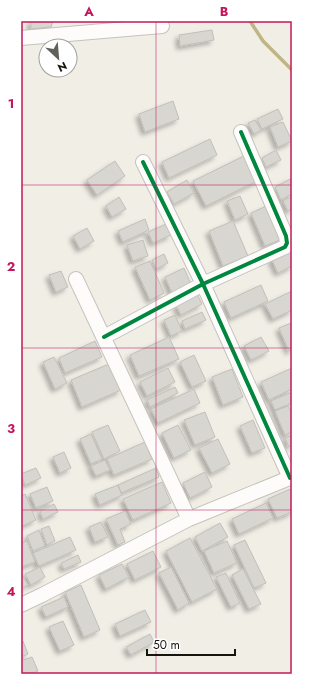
<svg xmlns="http://www.w3.org/2000/svg" width="313" height="695" font-family="Jost,sans-serif">
	<defs>
		<filter id="shadow"><feDropShadow dx="-3.5" dy="3.5" stdDeviation="2" flood-color="#0004"/></filter>
	</defs>
	<rect width="100%" height="100%" fill="#f1eee6"/>
	<g fill="none" stroke-linecap="round" stroke-linejoin="round">
		<!-- stream -->
		<path stroke="#bfb585" stroke-width="3.5" d="M250,21L263,41L292,70"/>
	</g>
	<!-- building -->
	<path fill="#d8d6d0" stroke="#c1bfb9" filter="url(#shadow)" d="M31,21H53L51,27L31,29Z
		M212,30L214,40L180,46L179,35Z
		M173,101L179,119L145,132L139,114Z
		M278,109L283,119L262,129L257,119Z
		M255,120L261,130L254,134L248,123Z
		M283,122L292,141L278,147L270,127Z
		M210,139L217,155L169,178L162,162Z
		M276,150L281,160L266,167L262,158Z
		M248,154L261,179L206,206L193,181Z
		M115,161L125,176L97,195L87,180Z
		M292,178V194L281,200L275,187Z
		M187,180L194,193L174,204L167,192Z
		M240,196L248,214L235,220L227,201Z
		M292,196V209L288,211L283,201Z
		M119,197L126,209L112,217L106,206Z
		M271,204L285,238L265,246L251,213Z
		M145,219L149,230L123,242L118,231Z
		M233,221L248,256L223,266L209,231Z
		M166,224L171,235L153,243L148,232Z
		M87,228L94,241L80,249L73,236Z
		M143,240L148,256L133,261L127,245Z
		M290,249L292,252V266L278,273L271,258Z
		M164,254L168,263L156,269L152,260Z
		M150,261L164,293L150,300L135,267Z
		M184,268L191,284L172,293L165,277Z
		M61,271L68,287L56,292L49,275Z
		M261,285L268,301L231,318L224,302Z
		M292,291V310L273,319L265,304Z
		M197,294L202,304L181,315L176,305Z
		M202,312L206,320L185,329L182,321Z
		M175,315L182,331L171,336L164,320Z
		M291,323L292,350L289,351L279,328Z
		M169,337L179,359L139,376L130,355Z
		M261,337L269,351L251,360L244,346Z
		M95,341L102,357L65,373L59,358Z
		M194,355L206,381L192,387L180,362Z
		M54,357L67,383L55,389L43,362Z
		M109,364L121,390L82,407L71,380Z
		M168,368L175,382L147,396L140,382Z
		M292,368V389L269,400L261,382Z
		M232,369L243,397L223,405L212,377Z
		M175,387L178,393L150,407L147,400Z
		M194,389L200,403L158,423L151,409Z
		M292,392V403L275,410L271,401Z
		M288,406L292,414V432L285,435L275,411Z
		M205,412L215,437L195,445L184,420Z
		M253,420L265,448L252,453L240,426Z
		M108,425L120,451L104,459L92,432Z
		M178,425L191,450L174,458L162,433Z
		M91,434L102,459L91,464L80,439Z
		M292,435V445L289,447L285,438Z
		M218,439L230,464L212,473L199,448Z
		M145,442L152,459L114,475L107,459Z
		M64,452L71,468L60,473L53,457Z
		M105,460L110,470L96,476L91,466Z
		M36,468L41,478L25,485L21,474Z
		M156,468L159,477L121,493L118,485Z
		M205,472L212,487L190,498L183,483Z
		M162,482L171,503L133,520L123,499Z
		M118,485L122,495L100,505L95,494Z
		M47,487L53,501L36,508L30,494Z
		M290,489L292,493V512L277,518L268,499Z
		M25,494L36,520L22,526L21,523V496Z
		M266,503L273,518L239,534L232,519Z
		M54,504L58,512L43,519L40,511Z
		M125,511L131,524L120,529L125,542L118,545L106,519Z
		M101,522L108,537L95,542L89,527Z
		M220,523L228,537L202,551L195,537Z
		M49,526L55,541L47,545L41,529Z
		M39,530L45,546L33,551L27,536Z
		M70,537L76,550L39,566L33,553Z
		M190,538L217,589L192,602L166,551Z
		M245,540L266,583L254,588L234,545Z
		M27,541L35,562L21,567V543Z
		M227,541L237,563L214,573L204,551Z
		M153,551L161,567L135,580L127,564Z
		M78,555L81,562L64,569L61,563Z
		M122,564L129,577L106,589L99,575Z
		M40,567L45,577L31,585L25,574Z
		M171,567L189,603L178,610L159,573Z
		M243,569L261,604L249,609L232,575Z
		M21,573L28,585L21,589Z
		M226,573L240,603L231,607L216,577Z
		M81,585L100,630L84,637L65,592Z
		M64,597L68,607L46,617L41,607Z
		M145,610L151,622L120,636L115,624Z
		M63,621L74,645L60,651L49,627Z
		M150,634L154,642L131,655L126,647Z
		M23,641L28,654L21,657V642Z
		M32,657L38,671L30,674H21V661Z"/>
	<g fill="none" stroke-linecap="round" stroke-linejoin="round">
		<!-- street casing -->
		<g stroke="#c4c3bc" stroke-width="16">
			<path id="street" d="M21,38L162,26
				M143,162L203,284L290,478
				M76,279L189,519
				M104,337L203,284L285,247L287,243L286,236L241,132
				M21,605L42,595L189,519L292,477"/>
		</g>
		<!-- street -->
		<use href="#street" stroke="#fdfcfb" stroke-width="14"/>
		<!-- cycleway casing -->
		<g stroke="#fff" stroke-width="6">
			<path id="cycleway" d="M143,162L203,284L290,478
				M104,337L203,284L285,247L287,243L286,236L241,132"/>
		</g>
		<!-- cycleway -->
		<use href="#cycleway" stroke="#00873e" stroke-width="4"/>
	</g>
	<!-- grid -->
	<path fill="none" stroke="#c2185b" stroke-width="1" stroke-opacity="0.55" d="M156,21V674M21,185H292M21,348H292M21,510H292"/>
	<!-- border -->
	<rect width="313" height="695" fill="none" stroke="#ffffff" stroke-width="44"/>
	<!-- north arrow -->
	<g transform="translate(58 58) rotate(154)"><circle r="19" fill="#ffffff" stroke="#a1a19f"/>
	<path d="M0-3L7 15L0 10L-7 15Z" fill="#62605a"/>
	<text y="-6" font-size="11" font-weight="bold" text-anchor="middle" fill="#15140e">N</text>
	</g>
	<!-- scale -->
	<path d="M147 649v6h88v-6" fill="none" stroke="#15140e" stroke-width="2"/>
	<text x="153" y="649" font-size="12" fill="#15140e" stroke="#ffffff" stroke-width="3" paint-order="stroke">50 m</text>
	<rect x="22" y="22" width="269" height="651" fill="none" stroke="#c2185b" stroke-width="1.5"/>
	<g font-size="13" text-anchor="middle" font-weight="bold" fill="#c2185b">
		<text x="89" y="16">A</text>
		<text x="224" y="16">B</text>
		<text x="11" y="108">1</text>
		<text x="11" y="271">2</text>
		<text x="11" y="433">3</text>
		<text x="11" y="596">4</text>
	</g>
</svg>
